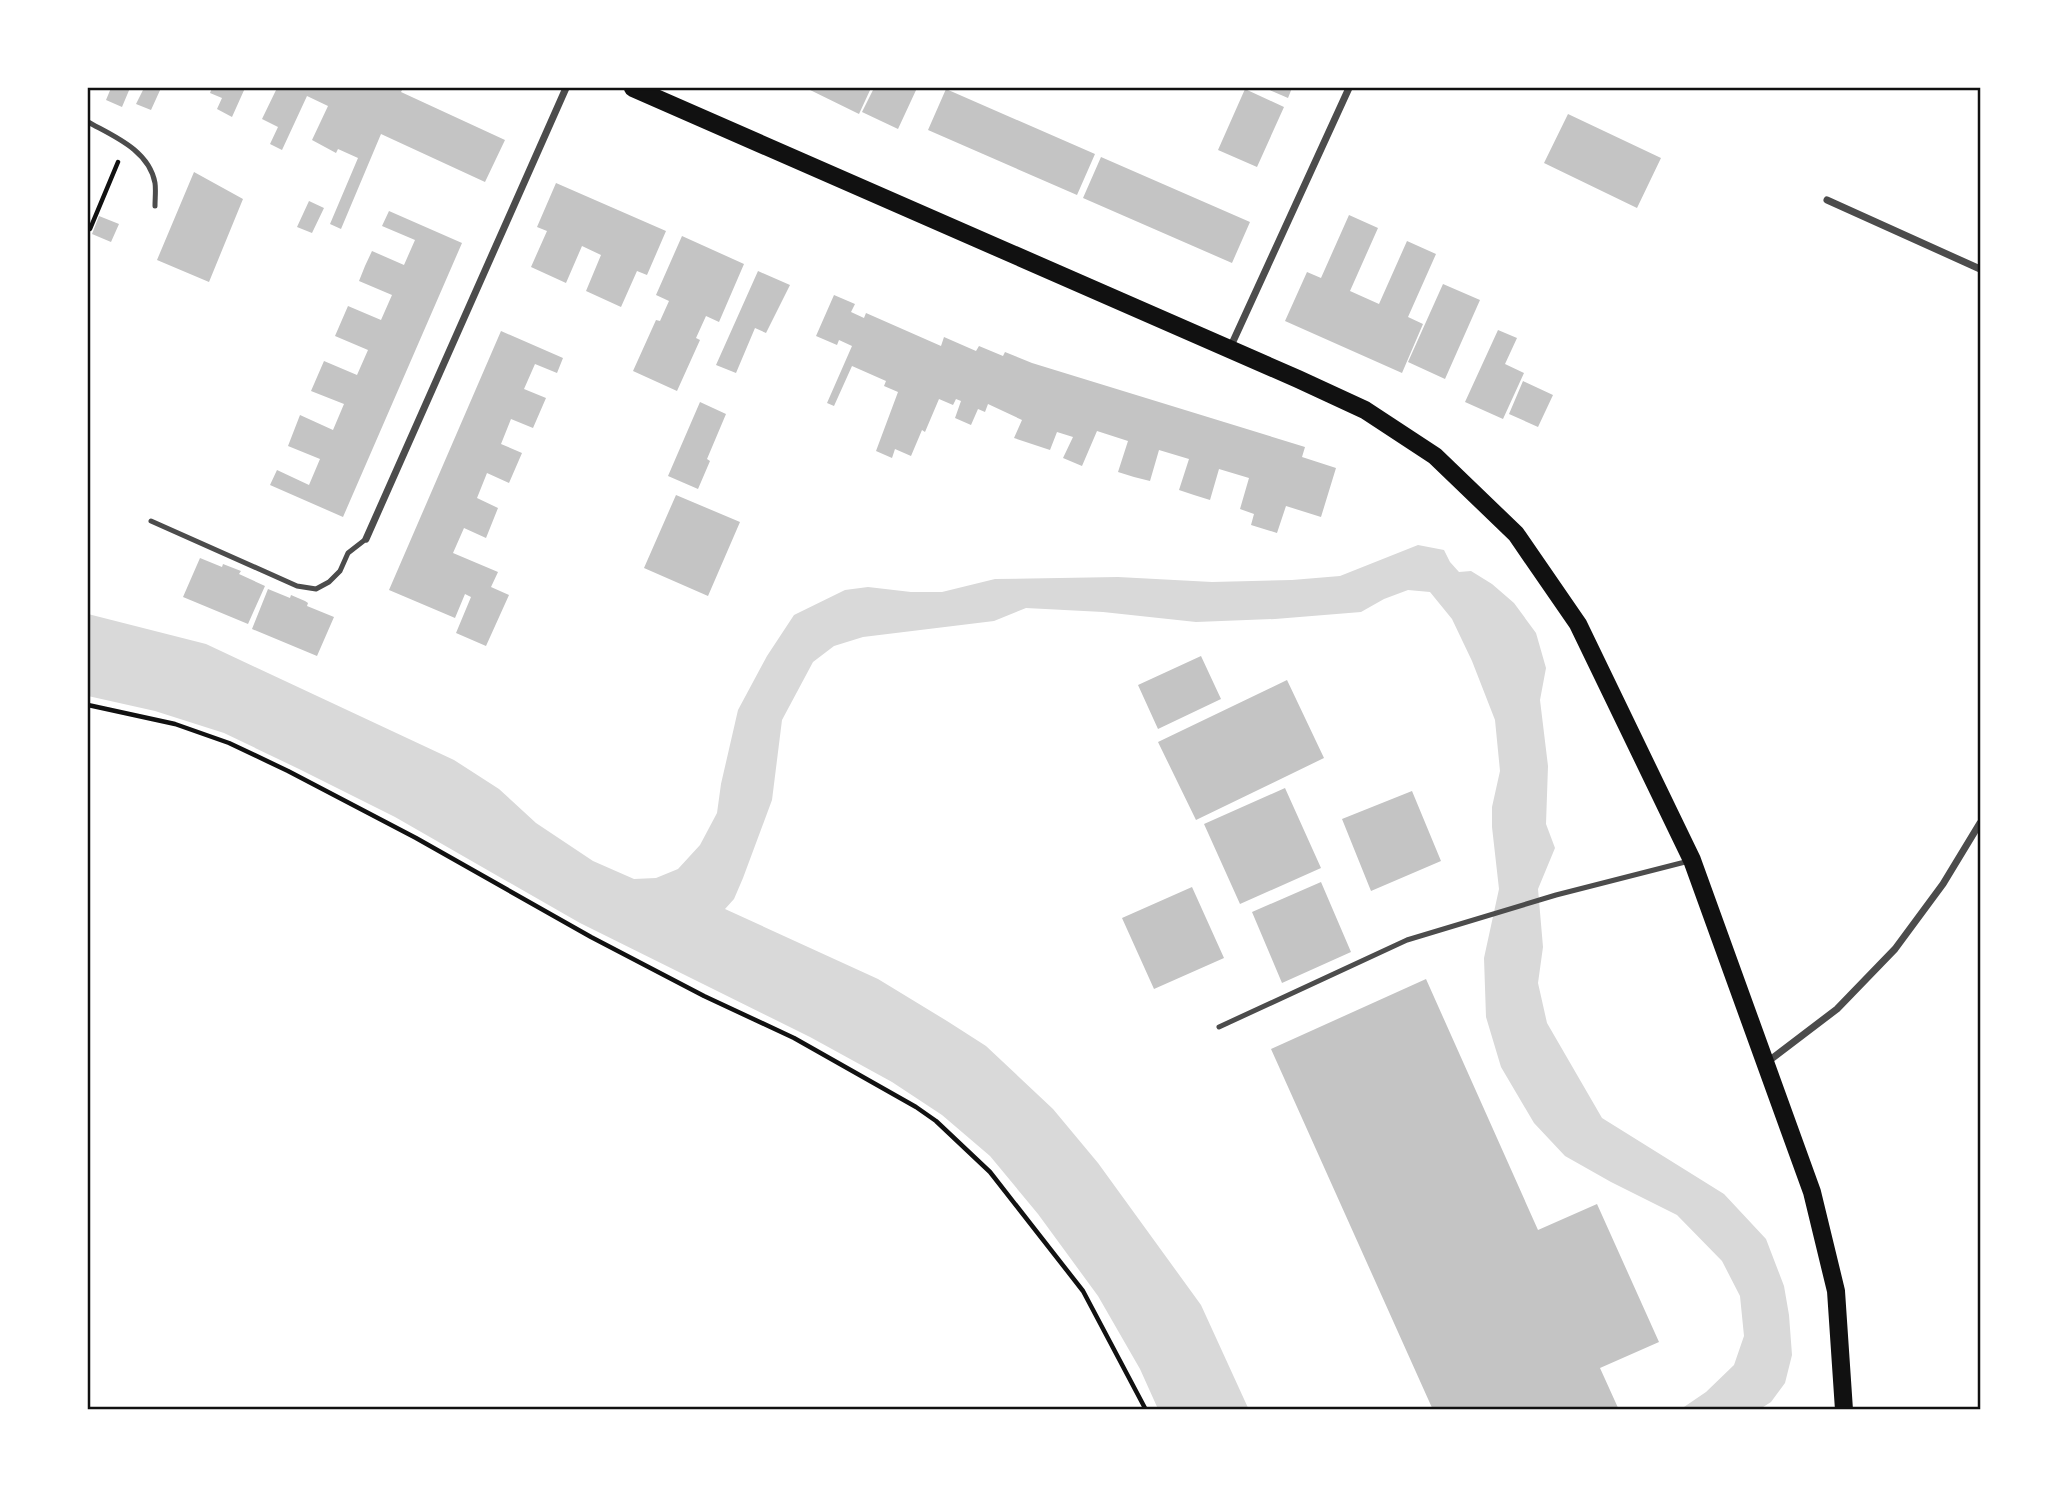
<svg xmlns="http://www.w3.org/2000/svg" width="2068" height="1497" font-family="Signika,sans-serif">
	<rect width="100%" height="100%" fill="#fff"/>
	<!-- water -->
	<path fill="#d9d9d9" d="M1418,545L1444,550L1450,562L1459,572L1471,571L1492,584L1514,603L1536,633L1546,668L1540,700L1548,766L1546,824L1555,848L1538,889L1543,947L1538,983L1547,1023L1602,1118L1724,1194L1766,1239L1784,1286L1789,1315L1792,1355L1785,1383L1771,1402L1760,1409H1681L1706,1392L1734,1365L1744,1336L1740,1296L1722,1261L1677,1215L1611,1182L1565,1156L1534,1123L1501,1067L1486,1017L1484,958L1499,889L1492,827V807L1500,771L1495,720L1472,661L1452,619L1430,592L1408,590L1384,599L1361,612L1275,619L1196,622L1103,612L1026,608L994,621L863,637L834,646L813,662L782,720L772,800L743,878L734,899L725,909L878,979L947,1021L986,1046L1053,1109L1098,1163L1201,1305L1249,1410L1158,1409L1140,1369L1098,1296L1038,1214L990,1156L942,1115L892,1082L810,1037L580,923L395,817L299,769L224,733L155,711L88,696V614L206,644L454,760L499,789L536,823L593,861L634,879L656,878L678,869L700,845L717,813L721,784L738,710L767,656L794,615L845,590L868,587L911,592H942L995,579L1118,577L1212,582L1292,580L1340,576Z"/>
	<!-- building -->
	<path fill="#c4c4c4" d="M111,88H130L122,107L106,100Z
		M144,88H161L151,110L136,104Z
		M212,88H245L232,117L217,109L222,98L210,93Z
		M277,88H403L401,92L505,140L485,182L381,134L341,229L330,224L358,158L338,149L336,153L312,140L328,106L307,96L282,150L270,144L278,127L262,119Z
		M806,88H871L859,114Z
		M874,88H917L898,129L862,112Z
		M1265,88H1292L1288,98Z
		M946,89L1095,154L1077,195L928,130Z
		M1245,89L1284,107L1257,167L1218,150Z
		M1568,114L1661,158L1637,208L1544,163Z
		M1101,157L1250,222L1232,263L1083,198Z
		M194,172L243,199L209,282L157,260Z
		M556,183L666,231L647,275L637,271L621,307L586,291L601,255L582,246L566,283L531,267L547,231L537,227Z
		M309,201L324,208L312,233L297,227Z
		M389,211L462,243L343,517L270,485L277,470L309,485L320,459L288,446L300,415L333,430L344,404L311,391L324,361L357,375L368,350L335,336L348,306L381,320L392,295L359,281L365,266L372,251L404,265L415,240L382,226Z
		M1349,215L1378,228L1350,291L1379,304L1407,241L1436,254L1408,317L1423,324L1402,373L1285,321L1307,272L1321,278Z
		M99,216L119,224L111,242L92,234Z
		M682,236L744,264L719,322L706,316L696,338L700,340L677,391L633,371L656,320L660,321L669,301L656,295Z
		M758,271L790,285L766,333L755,328L736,373L716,365Z
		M1443,284L1480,300L1445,379L1408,362Z
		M834,295L855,304L851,312L864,318L866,313L941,346L944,337L976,351L979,346L1003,356L1005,352L1032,363L1305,447L1302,457L1336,468L1321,517L1286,506L1277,533L1251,525L1254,514L1240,509L1249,478L1219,469L1210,500L1194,495L1179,490L1189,459L1159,450L1150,481L1134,477L1118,472L1128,441L1097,431L1082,466L1063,458L1073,437L1057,432L1050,450L1014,438L1022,420L988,404L985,412L978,409L971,425L955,418L961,401L956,399L953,405L939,399L925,432L922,430L911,456L895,449L892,458L876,451L898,392L884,386L886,381L852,366L834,406L827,403L852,346L839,340L837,345L816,336Z
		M1498,330L1517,338L1505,364L1524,373L1503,419L1465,402Z
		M501,331L563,358L557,373L535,364L524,389L546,398L533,428L511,419L501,444L522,453L509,483L487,473L477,498L498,508L486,538L464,528L453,553L498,572L491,587L509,595L486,646L456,633L471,597L465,594L455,618L389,590Z
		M1523,381L1553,395L1538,427L1509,414Z
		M700,402L726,414L707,459L710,461L698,489L668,476Z
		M676,495L740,522L708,596L644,568Z
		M200,558L222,567L223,564L241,571L239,574L265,586L248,624L183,597Z
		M268,589L290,598L291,595L305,601L308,603L307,606L334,617L317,656L252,629Z
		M1201,656L1221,699L1158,729L1138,685Z
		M1287,680L1324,758L1196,820L1158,742Z
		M1285,788L1321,868L1240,904L1204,824Z
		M1412,791L1441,861L1371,891L1342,819Z
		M1321,882L1351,952L1282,983L1252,912Z
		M1192,887L1224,958L1154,989L1122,918Z
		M1426,979L1538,1230L1597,1204L1659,1342L1600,1368L1619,1410H1433L1271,1049Z"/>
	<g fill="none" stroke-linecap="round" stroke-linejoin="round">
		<!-- path -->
		<path stroke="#111" stroke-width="4.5" d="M90,229L118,162
			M88,705L175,724L229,743L288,771L416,838L591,937L704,996L794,1038L916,1107L936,1121L990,1172L1083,1291L1146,1410"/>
		<!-- service -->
		<path stroke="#4c4c4c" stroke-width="5" d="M88,122C113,136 149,150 155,183C156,190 155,198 155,206
			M151,521L297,586L316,589L329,582L340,571L348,553L366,539
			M1219,1027L1407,940L1556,895L1689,861"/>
		<!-- minor -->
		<path stroke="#4c4c4c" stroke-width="7" d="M1827,200L1980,269
			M1230,348L1349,88
			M366,539L566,88
			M1766,1063L1837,1009L1895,949L1943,884L1980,823"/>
		<!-- primary -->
		<path stroke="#111" stroke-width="18" d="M633,88L1298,379L1365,410L1435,456L1516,534L1578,624L1692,860L1812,1192L1836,1291L1844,1410"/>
	</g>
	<!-- border -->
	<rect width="2068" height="1497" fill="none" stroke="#ffffff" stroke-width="178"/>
	<rect x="89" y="89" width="1890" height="1319" fill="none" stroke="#111" stroke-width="2.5"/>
</svg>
